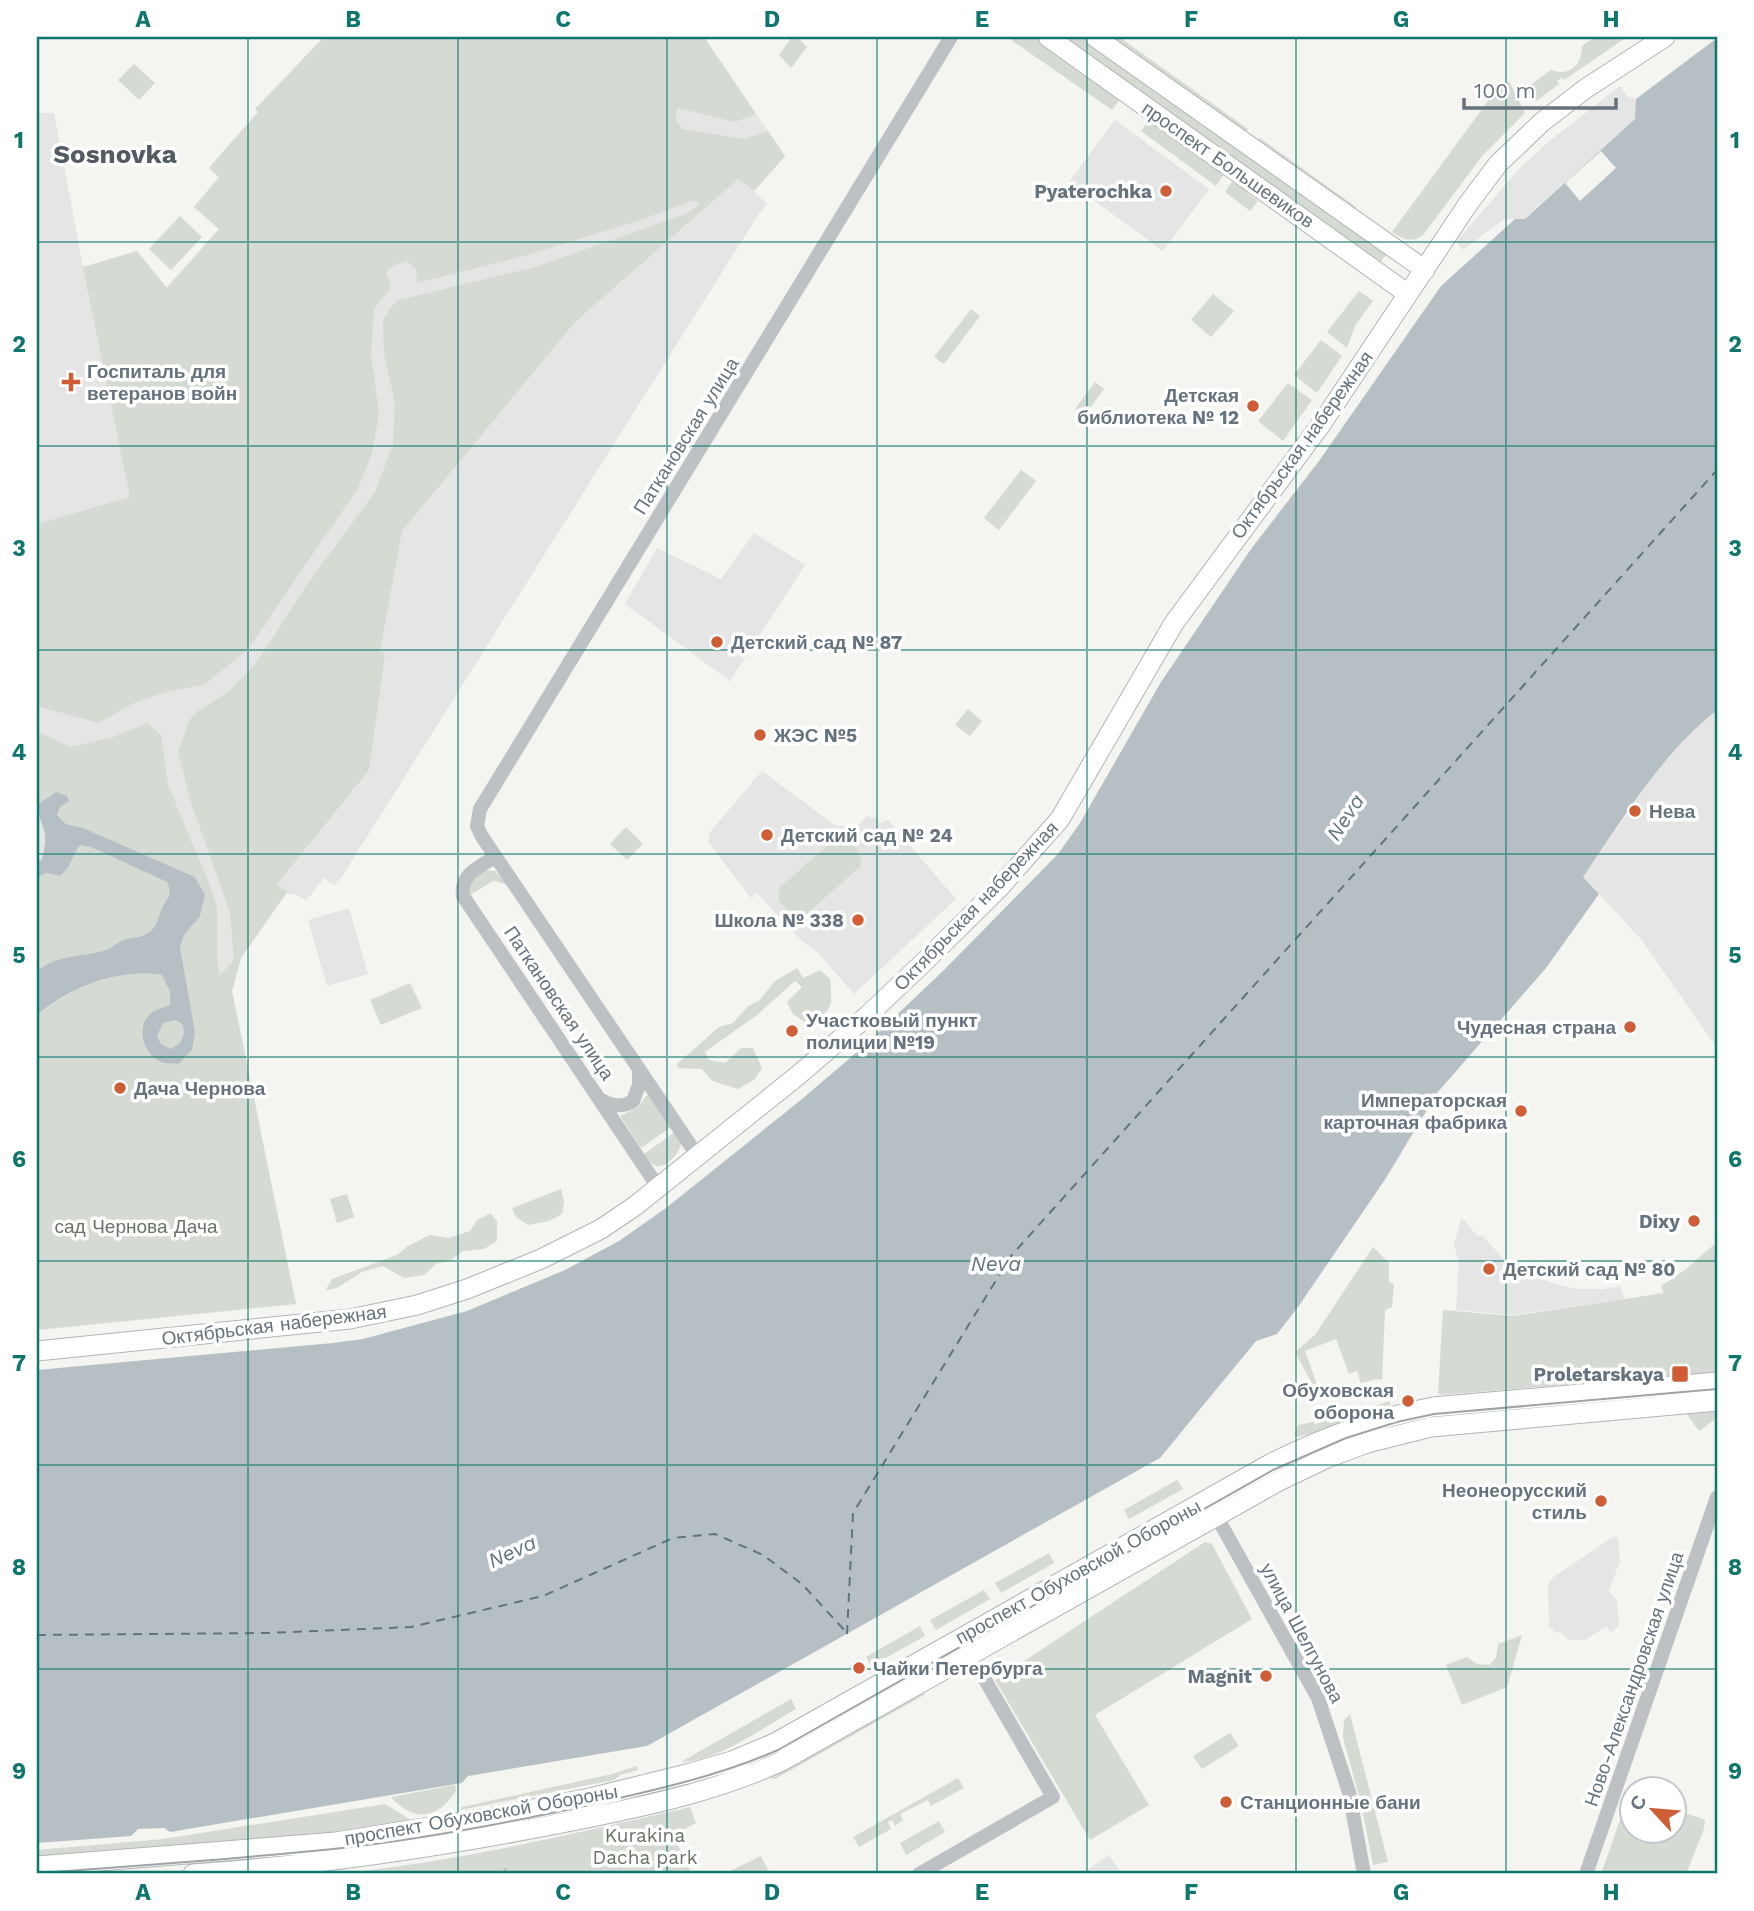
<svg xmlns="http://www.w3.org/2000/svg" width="1754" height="1911" font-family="'Work Sans',sans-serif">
	<rect width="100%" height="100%" fill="#f4f4f0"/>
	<!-- built -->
	<path fill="#e4e5e4" d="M324,37H704L785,156L754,191L767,204L758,215L341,878L334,885L324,878L306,901L298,895L287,893L241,958L232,991L260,1126L37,1136V113H54L83,267L137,251L166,288L219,229L194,207L219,177L209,168L258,112L255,109Z
		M1620,86L1627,96L1636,99V119L1524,219H1504L1463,250L1456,242L1518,170L1547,143Z
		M1115,120L1209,189L1163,251L1069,182Z
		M754,533L805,565L730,681L625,604L657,548L721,579Z
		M1717,710V1048L1641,939L1583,877L1656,772L1696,727Z
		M762,771L836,826H858L867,816L876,818L881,823L888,820L956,899L854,994L818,953L801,940L757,893L751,898L709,843L710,832Z
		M349,908L368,974L327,986L308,920Z
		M1461,1219L1465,1221L1477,1236H1483L1505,1261L1529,1274L1555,1284L1577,1289H1605L1620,1286L1624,1299L1512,1315L1456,1310L1459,1263L1454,1245Z
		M1613,1537L1618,1538L1620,1561L1609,1591L1617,1601L1619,1625L1611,1632L1606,1627L1584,1640H1568L1563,1634L1553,1631V1627L1549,1629L1548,1586L1551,1579Z
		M1109,1855L1122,1874H1082L1104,1858Z"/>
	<!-- green -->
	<path fill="#d5dad2" d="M324,37H704L756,114L735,122L678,108L675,119L683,129L745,139L768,131L785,156L754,191L738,179L575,322L402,531L380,651L385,655L369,770L277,884L287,892L241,958L232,991L296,1304L37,1330V1015C72,988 117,968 162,975L170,992V1005L150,1014L152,1055L192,1050L180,948L184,935L200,916L205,895L195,877L83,828L66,824L57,815L60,808L56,792L39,805L37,802V732L71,747L113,737L147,723L161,735L168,785L207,878L217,907V960L220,976L234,960L230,912L191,803L178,752L190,719L198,711L228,692L258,661L306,586L375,492L393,445L395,403L384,353L383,321L390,308L399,300L535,267L686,214L700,205L694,200L635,222L520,257L417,283L416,269L407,261L394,265L386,272L391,287L374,309L371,355L379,413L372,453L358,488L248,649L205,684L163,693L134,703L98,723L37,706V524L130,497L83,267L137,251L167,288L219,229L194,207L219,177L209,168L258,112L255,109Z
		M792,37H797L807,47L791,68L779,55Z
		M1007,37H1037L1121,98L1112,110Z
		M1058,37H1084L1388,252L1378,266Z
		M1106,37H1119L1248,129L1245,132Z
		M1595,37H1627L1564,80L1562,77L1557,81L1559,84L1535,102L1528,92L1529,86L1551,70C1570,77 1582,65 1582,46Z
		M134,64L155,83L139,100L118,80Z
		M1509,81L1525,113L1483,155L1423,235C1411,244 1403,239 1392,232L1496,90Z
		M1153,120L1224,170L1223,176L1216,186L1141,131L1148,121Z
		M1260,138L1356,207L1353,212L1256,141Z
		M1238,180L1248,188L1246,192L1258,201L1250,211L1226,193V190L1232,182Z
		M180,216L202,237L171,270L149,249Z
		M1359,291L1373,301L1355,326L1347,348L1327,332Z
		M1213,294L1234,311L1211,337L1191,320Z
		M971,309L980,316L944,364L934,357Z
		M1321,340L1342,356L1317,393L1294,375Z
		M1095,382L1104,389L1084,416L1075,409Z
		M1288,383L1312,400L1283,441L1258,421Z
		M1021,470L1036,481L999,530L984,518Z
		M968,709L982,721L970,736L955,725Z
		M626,827L643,844L627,860L610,844Z
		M838,839C853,840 862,852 861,866L804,916L792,915L779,901V888L833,841Z
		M80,845L91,847L168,882C172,892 169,897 163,906C159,914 158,924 152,930C143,938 137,936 127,939C119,941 112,948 103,951C80,957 57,955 37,971V878L46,873L61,876C72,867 72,857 80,845Z
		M483,870L495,871L509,885L493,881L470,895V882Z
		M797,968L803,978L820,970L830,979C833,1007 832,1014 806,1023L793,1014L787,1002L802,987L795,981L757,1015L705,1052L709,1060L725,1063L741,1048H753L762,1068L754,1080L738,1089L712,1081L702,1069L678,1068L677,1064L719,1027L733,1023L748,1006L759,1001L775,981Z
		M410,983L422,1008L381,1025L370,1000Z
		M176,1020L183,1025C184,1038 182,1043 171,1049L161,1044L157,1036L163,1023Z
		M649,1095L671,1127L641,1148L620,1116L638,1107L646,1096Z
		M675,1132L681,1144C679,1153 667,1168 656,1166C651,1164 647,1158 644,1154Z
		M561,1189L564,1202L562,1214L549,1221L528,1225L516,1217L512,1208Z
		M347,1194L354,1217L337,1223L330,1199Z
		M491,1213L497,1222V1241L484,1249L463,1251L451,1260L436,1264L424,1275L404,1278L383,1266L362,1272L337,1288L326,1290L332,1279L397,1255L408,1246L430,1235L449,1238L470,1231L477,1220Z
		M1717,1242V1372L1441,1395L1438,1393L1443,1310L1512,1316L1664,1293L1661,1286L1686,1269Z
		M1373,1247L1389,1263V1282L1394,1284L1392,1307L1385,1310L1382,1380L1377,1379L1361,1383L1357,1371L1349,1374L1336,1339L1305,1351L1317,1385L1314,1387L1295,1352L1315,1335Z
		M1390,1401V1406L1337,1426L1298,1437L1294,1435L1298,1425L1313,1422L1315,1424Z
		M1717,1410V1418L1699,1431L1686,1413Z
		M1177,1480L1183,1489L1129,1519L1124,1510Z
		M1205,1542L1212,1544L1252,1619L1095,1715L1149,1805L1090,1840L995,1680Z
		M1049,1553L1054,1563L1001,1593L995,1583Z
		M984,1590L990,1599L936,1630L930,1620Z
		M920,1626L925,1636L871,1666L866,1657Z
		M1522,1635L1507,1687L1462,1705L1446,1665L1467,1657L1477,1664L1489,1665L1496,1658L1498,1644Z
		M925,1691L924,1695L775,1779L771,1778L773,1774Z
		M791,1699L796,1709C764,1727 718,1761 681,1762Z
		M1350,1714L1388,1862L1373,1865L1362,1808L1343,1737L1344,1720Z
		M1230,1733L1239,1746L1202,1769L1193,1756Z
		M637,1766L638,1770L620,1775L614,1780L460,1810L462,1807L612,1774Z
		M958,1778L964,1788L931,1806L928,1800L900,1814L903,1820L895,1826L892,1820L888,1822L891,1829L859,1847L853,1837Z
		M455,1785L456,1791C438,1819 414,1823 391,1797Z
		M1629,1794L1631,1795L1632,1830H1674V1809L1705,1820L1704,1829L1686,1874H1601Z
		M385,1804L411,1820L412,1823L341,1834L37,1859V1850L163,1839Z
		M690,1807L696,1823L673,1835L692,1874H332C453,1863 572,1834 690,1807Z
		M939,1821L945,1832L906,1855L900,1843Z
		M761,1856L770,1874H724Z"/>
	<!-- water -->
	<path fill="#b6c0c4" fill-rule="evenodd" d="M1717,38V710C1661,754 1623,819 1583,877L1599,894L1546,968L1437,1093L1386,1178L1298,1307L1277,1334L1256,1341L1160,1458L647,1746L468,1776L462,1783L170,1832L164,1828L138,1829L131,1836L37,1843V1370L333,1343L363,1339L467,1311L565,1270L619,1241L666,1208L802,1099L863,1047L944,970L1058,854L1080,823L1161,682L1251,549L1319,461L1441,286L1515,219H1525L1635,119L1636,99Z
		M56,792L67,796L69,801L60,807L57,815L66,824L83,828L195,877L205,895L200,916L184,935L180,948L195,1032L192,1050L178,1064C173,1063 166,1064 161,1062C144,1055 135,1028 150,1014C154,1010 164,1008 170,1005V992L162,975C119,968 70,987 37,1015V971C57,955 80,957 103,951C112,948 119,941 127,939C137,936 143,938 152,930C158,923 159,914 163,906C169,897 172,892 167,882L91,847L80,845C71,857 73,866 60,876L46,873L37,878V863L42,859C44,850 47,839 44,830C41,819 37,814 37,802L39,804ZM176,1020L183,1025C185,1038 182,1043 171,1049L161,1044L157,1036L163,1023Z"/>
	<!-- pier -->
	<path fill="#f4f4f0" d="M1601,151L1616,168L1580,201L1565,183Z"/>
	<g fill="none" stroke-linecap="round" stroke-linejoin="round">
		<!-- stream -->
		<path stroke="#b6c0c4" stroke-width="2.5" d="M503,1874L505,1869"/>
		<!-- ferry -->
		<path stroke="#62747b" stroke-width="2" stroke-dasharray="9 7" stroke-linecap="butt" d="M847,1634L853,1513L1011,1256L1717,470
			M37,1635L267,1633L411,1627L543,1596L673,1538L715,1534L763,1555L802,1584L847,1633"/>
		<!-- major casing -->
		<g stroke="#b1b5b8" stroke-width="21">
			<path id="major" d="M1048,37L1408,294
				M1095,37L1425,270
				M37,1351L350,1319L417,1305L467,1289L541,1259L601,1229L635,1206L796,1077L866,1017L924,962L999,888L1060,819L1174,623L1322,423L1468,204L1498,164L1542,122L1585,89L1665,37
				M37,1866L336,1842L492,1817L590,1798L687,1774L732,1761L775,1743L1270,1464C1321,1438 1377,1418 1433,1407L1717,1382
				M193,1874C318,1865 440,1847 562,1823C637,1808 713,1793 782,1761L1279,1481L1327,1458L1367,1443L1431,1427L1717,1401"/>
		</g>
		<!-- minor -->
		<path stroke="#bdc1c4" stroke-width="14" d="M495,857C479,867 460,874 463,896L652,1178
			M601,1100C612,1106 622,1108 633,1101L639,1085V1071
			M697,1155L481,835L477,826L480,809L951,37
			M1213,1510L1318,1698L1349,1792L1364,1874
			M919,1874L1053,1797L966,1647
			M1586,1874L1717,1497"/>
		<!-- major -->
		<use href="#major" stroke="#fff" stroke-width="19"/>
		<!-- tram -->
		<path stroke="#9fa4a9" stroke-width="2" d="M37,1873C136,1866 235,1859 333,1849C417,1840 502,1824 585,1806C651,1791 716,1777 778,1750L1273,1470L1346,1438L1397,1422L1434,1414L1717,1389"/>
	</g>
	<!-- grid -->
	<path fill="none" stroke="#0f766e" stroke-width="2" stroke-opacity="0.55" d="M248,37V1874M458,37V1874M667,37V1874M877,37V1874M1087,37V1874M1296,37V1874M1506,37V1874M37,242H1717M37,446H1717M37,650H1717M37,854H1717M37,1057H1717M37,1261H1717M37,1465H1717M37,1669H1717"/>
	<!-- markers -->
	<g fill="#cf5d35" stroke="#fff" stroke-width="2.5">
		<circle cx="1166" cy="191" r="7"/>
		<path d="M67.5 371.5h7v7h7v7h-7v7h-7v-7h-7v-7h7z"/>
		<circle cx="1253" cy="406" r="7"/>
		<circle cx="717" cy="642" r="7"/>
		<circle cx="760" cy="735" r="7"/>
		<circle cx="1635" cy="811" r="7"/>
		<circle cx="767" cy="835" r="7"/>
		<circle cx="858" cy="920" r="7"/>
		<circle cx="1630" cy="1027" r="7"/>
		<circle cx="792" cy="1031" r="7"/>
		<circle cx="120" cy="1088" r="7"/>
		<circle cx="1521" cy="1111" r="7"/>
		<circle cx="1694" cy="1221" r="7"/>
		<circle cx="1489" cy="1269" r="7"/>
		<rect x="1671" y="1365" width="18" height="18" rx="3.5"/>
		<circle cx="1408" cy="1401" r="7"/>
		<circle cx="1601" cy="1501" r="7"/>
		<circle cx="859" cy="1668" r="7"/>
		<circle cx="1266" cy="1676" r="7"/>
		<circle cx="1226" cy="1802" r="7"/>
	</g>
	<g text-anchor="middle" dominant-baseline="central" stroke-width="7" stroke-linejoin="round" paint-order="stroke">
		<!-- street labels -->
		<g font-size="19" fill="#66737e" stroke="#fff">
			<text transform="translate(1228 165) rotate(35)">проспект Большевиков</text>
			<text transform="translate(686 436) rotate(-58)">Паткановская улица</text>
			<text transform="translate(1302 445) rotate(-54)">Октябрьская набережная</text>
			<text transform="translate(976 906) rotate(-46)">Октябрьская набережная</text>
			<text transform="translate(559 1003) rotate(56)">Паткановская улица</text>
			<text transform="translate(274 1325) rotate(-7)">Октябрьская набережная</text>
			<text transform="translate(1078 1572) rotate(-29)">проспект Обуховской Обороны</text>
			<text transform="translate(1302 1633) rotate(62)">улица Шелгунова</text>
			<text transform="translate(1634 1679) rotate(-71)">Ново-Александровская улица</text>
			<text transform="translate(481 1815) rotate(-10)">проспект Обуховской Обороны</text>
		</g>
		<!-- poi labels -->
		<g font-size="19" font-weight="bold" fill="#66737e" stroke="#fff" text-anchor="end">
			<text x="1152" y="191">Pyaterochka</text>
			<text x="87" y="371" text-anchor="start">Госпиталь для<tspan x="87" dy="22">ветеранов войн</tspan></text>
			<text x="1239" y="395">Детская<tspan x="1239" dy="22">библиотека № 12</tspan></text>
			<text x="731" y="642" text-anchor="start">Детский сад № 87</text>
			<text x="774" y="735" text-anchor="start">ЖЭС №5</text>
			<text x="1649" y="811" text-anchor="start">Нева</text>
			<text x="781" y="835" text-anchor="start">Детский сад № 24</text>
			<text x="844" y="920">Школа № 338</text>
			<text x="806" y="1020" text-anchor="start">Участковый пункт<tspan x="806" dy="22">полиции №19</tspan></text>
			<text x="1616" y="1027">Чудесная страна</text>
			<text x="134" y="1088" text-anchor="start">Дача Чернова</text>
			<text x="1507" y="1100">Императорская<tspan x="1507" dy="22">карточная фабрика</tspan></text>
			<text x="1680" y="1221">Dixy</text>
			<text x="1503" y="1269" text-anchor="start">Детский сад № 80</text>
			<text x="1664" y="1374">Proletarskaya</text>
			<text x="1394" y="1390">Обуховская<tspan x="1394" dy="22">оборона</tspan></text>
			<text x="1587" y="1490">Неонеорусский<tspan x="1587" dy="22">стиль</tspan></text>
			<text x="873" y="1668" text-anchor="start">Чайки Петербурга</text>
			<text x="1252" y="1676">Magnit</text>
			<text x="1240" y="1802" text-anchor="start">Станционные бани</text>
		</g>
		<!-- park labels -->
		<g font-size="19" fill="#677664" stroke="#fff">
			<text x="136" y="1226">сад Чернова Дача</text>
			<text x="645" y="1835">Kurakina<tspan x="645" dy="22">Dacha park</tspan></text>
		</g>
		<!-- water labels -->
		<g font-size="21" font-style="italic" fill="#62747b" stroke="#fff">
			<text transform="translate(1345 817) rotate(-57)">Neva</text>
			<text x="996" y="1263">Neva</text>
			<text transform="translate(512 1551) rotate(-25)">Neva</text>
		</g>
		<!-- district labels -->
		<g font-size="26" font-weight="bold" fill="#535c64" stroke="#fff">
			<text x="115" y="154">Sosnovka</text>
		</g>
	</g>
	<!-- border -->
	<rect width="1754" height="1911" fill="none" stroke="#ffffff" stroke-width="77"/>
	<!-- north arrow -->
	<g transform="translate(1653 1810) rotate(296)"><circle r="33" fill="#ffffff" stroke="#c2c7cb" stroke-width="2"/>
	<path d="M0-5L12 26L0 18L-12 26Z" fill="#cf5d35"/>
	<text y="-10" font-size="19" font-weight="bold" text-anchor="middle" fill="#66737e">С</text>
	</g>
	<!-- scale -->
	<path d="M1464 98v10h152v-10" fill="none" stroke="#66737e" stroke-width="3.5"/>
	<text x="1474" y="98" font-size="21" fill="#66737e" stroke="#ffffff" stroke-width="5" paint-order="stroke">100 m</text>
	<rect x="38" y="38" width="1678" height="1834" fill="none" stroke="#0f766e" stroke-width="2.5"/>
	<g font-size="23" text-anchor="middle" font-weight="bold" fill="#0f766e">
		<text x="143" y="27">A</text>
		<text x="353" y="27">B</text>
		<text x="563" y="27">C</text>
		<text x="772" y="27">D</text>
		<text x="982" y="27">E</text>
		<text x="1191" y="27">F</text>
		<text x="1401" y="27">G</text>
		<text x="1611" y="27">H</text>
		<text x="19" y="148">1</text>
		<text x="1735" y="148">1</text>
		<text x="19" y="352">2</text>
		<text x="1735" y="352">2</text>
		<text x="19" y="556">3</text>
		<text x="1735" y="556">3</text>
		<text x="19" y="760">4</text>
		<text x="1735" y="760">4</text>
		<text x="19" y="963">5</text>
		<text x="1735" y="963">5</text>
		<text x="19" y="1167">6</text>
		<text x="1735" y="1167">6</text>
		<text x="19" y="1371">7</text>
		<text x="1735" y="1371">7</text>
		<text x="19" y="1575">8</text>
		<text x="1735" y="1575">8</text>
		<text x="19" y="1779">9</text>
		<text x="1735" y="1779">9</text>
		<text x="143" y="1900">A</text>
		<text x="353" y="1900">B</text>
		<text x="563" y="1900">C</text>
		<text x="772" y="1900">D</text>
		<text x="982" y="1900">E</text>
		<text x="1191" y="1900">F</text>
		<text x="1401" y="1900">G</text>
		<text x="1611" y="1900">H</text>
	</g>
</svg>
